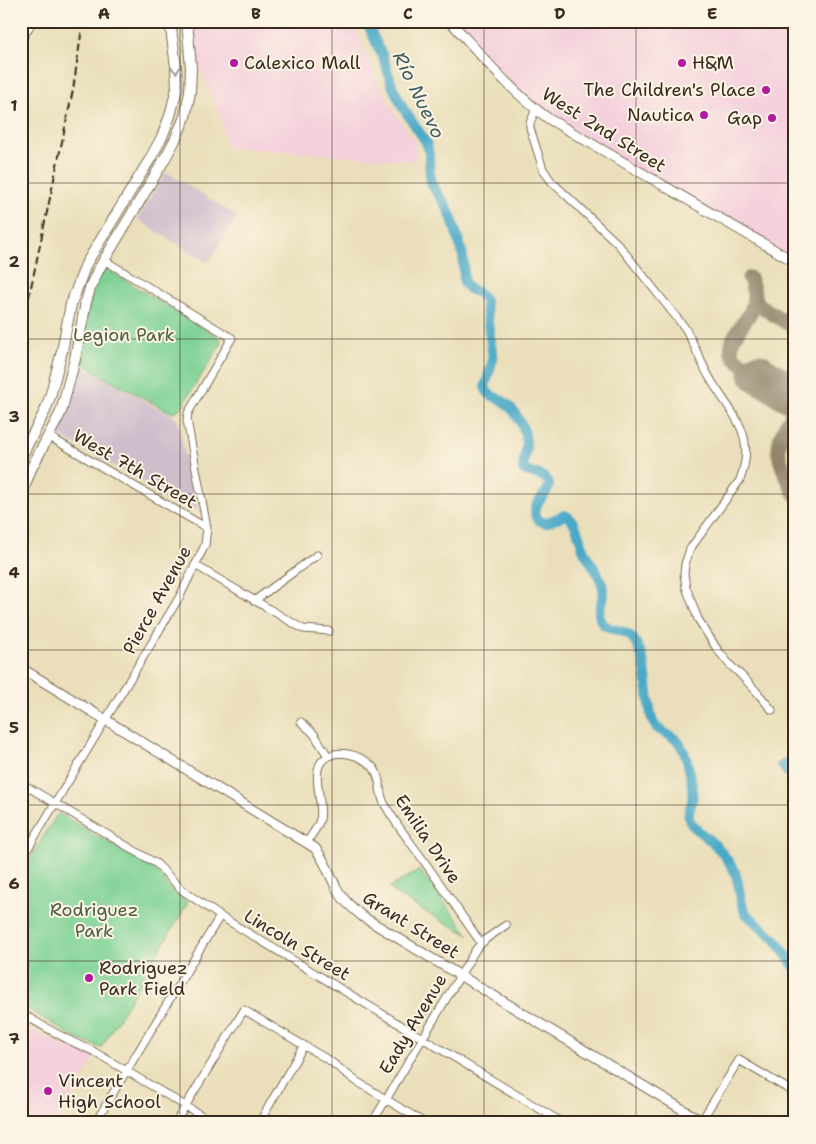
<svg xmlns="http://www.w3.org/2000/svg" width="816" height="1144" font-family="'Shantell Sans',sans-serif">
	<rect width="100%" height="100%" fill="#fcf5e5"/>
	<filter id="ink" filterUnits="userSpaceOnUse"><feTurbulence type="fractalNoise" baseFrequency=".02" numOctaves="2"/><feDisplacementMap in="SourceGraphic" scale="10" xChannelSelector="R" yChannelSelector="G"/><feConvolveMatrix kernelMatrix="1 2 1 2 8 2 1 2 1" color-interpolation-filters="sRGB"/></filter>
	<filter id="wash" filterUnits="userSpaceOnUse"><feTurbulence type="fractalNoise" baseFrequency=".0096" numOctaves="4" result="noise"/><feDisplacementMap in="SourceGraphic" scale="20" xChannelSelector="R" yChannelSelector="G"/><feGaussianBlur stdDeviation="1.12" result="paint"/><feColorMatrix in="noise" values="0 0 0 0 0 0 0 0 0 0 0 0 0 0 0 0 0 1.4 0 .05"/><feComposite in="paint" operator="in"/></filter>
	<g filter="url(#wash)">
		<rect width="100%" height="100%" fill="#eadfba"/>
		<!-- built -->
		<path fill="#f4cfdc" d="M183,21H352L376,77L390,105L416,143L415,161L227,147L220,117L185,31Z
			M450,21H758L795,39V261L549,119Z
			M21,1023L48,1039L95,1058L56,1123H21Z"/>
		<!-- industrial -->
		<path fill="#d0bdcc" d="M166,172L237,216L208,263L137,219Z
			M81,366L177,418L198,511L58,435Z"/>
		<!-- green -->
		<path fill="#7cd194" stroke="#5c7e59" d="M102,266L220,338L221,344L181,408L172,413L98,374L73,354Z
			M60,814L155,870L162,877L169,888L188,903L101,1048L75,1038L21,1005V873L56,816Z
			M420,870L469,935L427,913L394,893L390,887Z"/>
		<!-- water -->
		<path fill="#48a9c7" stroke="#426a72" d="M793,752L795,754V769L785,776L776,765Z"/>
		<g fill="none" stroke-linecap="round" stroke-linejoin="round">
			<!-- river -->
			<path stroke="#48a9c7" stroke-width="10" d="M366,21L383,57L392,85L403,108L426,142L429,153L430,179L433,187L447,207L452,219L459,242L463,256L464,283L469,289L479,293L485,301L493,359L485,387C488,397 495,396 503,401C515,409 527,430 526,445C526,453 523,461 523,469C531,476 543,472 548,481C554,492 530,502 536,516C538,521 541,522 545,523L565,515C569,517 571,519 573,522C579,531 580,542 584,551C590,563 601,575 603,588C605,599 595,612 601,621C605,630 620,629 628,634C632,636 637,644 639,649C649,670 646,696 652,719C656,735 674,732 681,746C688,758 694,788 692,801C691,808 687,812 689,819C692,829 709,838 716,846C722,852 729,862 734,870C741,884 738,901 746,914L775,939L795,968"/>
			<!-- taxiway -->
			<path stroke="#92846c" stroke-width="15" d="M749,278C754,287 753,297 759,305L795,328
				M754,293C754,300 753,307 750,313C744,325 723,343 735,358C740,364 751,368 758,373
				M795,410C770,449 777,455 795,494"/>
			<!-- runway -->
			<path stroke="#92846c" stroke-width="39" d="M758,373L795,396"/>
		</g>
	</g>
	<g filter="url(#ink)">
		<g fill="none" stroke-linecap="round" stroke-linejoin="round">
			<!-- minor casing -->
			<g stroke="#786955" stroke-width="9">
				<path id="minor" d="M21,41L33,21
					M536,109L530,123V128L543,169L551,181L618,244L685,328C695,345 701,364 711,380C733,417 757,433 740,480L690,549L685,564L684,574L686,587L698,619L717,649L730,665L742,676L756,691L772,710
					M48,436L207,528
					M195,565L303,629L329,631
					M254,601L317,555
					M301,722L314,734L328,756
					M21,783L157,864L182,890L220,916L563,1123
					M307,842C312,834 318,828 320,819C324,803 310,772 323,760C337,747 360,755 372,766C382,776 378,794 385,805C398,828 416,849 431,871C448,895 464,919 481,943
					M21,860L180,596L205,545L207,528L187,420L188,413L232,338L104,260
					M21,1013C45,1027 67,1041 93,1051L214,1123
					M95,1123L220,916
					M175,1123L244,1010L330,1061L356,1081L425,1123
					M259,1123L304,1045
					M372,1123L476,949L486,939L506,925
					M700,1123L739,1060L795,1093"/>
			</g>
			<!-- tertiary casing -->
			<g stroke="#786955" stroke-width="11">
				<path id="tertiary" d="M450,21C482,56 511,92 549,119L795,262
					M21,668L315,848C326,862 328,872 336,887C342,900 353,908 363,917L705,1123"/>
			</g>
			<!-- secondary casing -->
			<g stroke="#786955" stroke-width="12">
				<path id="secondary" d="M21,457L45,411L50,397L62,351L71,304L86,264L150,159L162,137L170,116L177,88L176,67L170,21
					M21,500L26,482L31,469L61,412L75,359L86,302L91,285L100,267L163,162L175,140L185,117L190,92L191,68L187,21"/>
			</g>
			<!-- primary casing -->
			<g stroke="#786955" stroke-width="12">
				<path id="primary" d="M778,21L795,29"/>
			</g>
			<!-- minor -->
			<use href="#minor" stroke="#fff" stroke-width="7"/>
			<!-- tertiary -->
			<use href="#tertiary" stroke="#fff" stroke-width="9"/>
			<!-- secondary -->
			<use href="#secondary" stroke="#fff" stroke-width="10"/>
			<!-- primary -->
			<use href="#primary" stroke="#fff" stroke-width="10"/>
			<!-- rail -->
			<path stroke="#3b2a1e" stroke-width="2" stroke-dasharray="8 4" stroke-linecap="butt" d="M21,334L73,90L83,21"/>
		</g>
		<!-- one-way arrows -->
		<defs><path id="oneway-chevron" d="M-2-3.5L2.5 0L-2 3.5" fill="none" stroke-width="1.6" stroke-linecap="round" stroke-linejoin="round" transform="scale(1.25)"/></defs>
		<use stroke="#a79f9a" href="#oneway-chevron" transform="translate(176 70) rotate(87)"/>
	</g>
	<!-- grid -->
	<path fill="none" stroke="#3b2a1e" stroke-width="1" stroke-opacity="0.55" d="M180,21V1123M332,21V1123M484,21V1123M636,21V1123M21,183H795M21,339H795M21,494H795M21,650H795M21,805H795M21,961H795"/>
	<!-- markers -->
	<g fill="#b5179e" stroke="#fcf5e5" stroke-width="2">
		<circle cx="234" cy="63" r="5"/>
		<circle cx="682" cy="63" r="5"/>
		<circle cx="766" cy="90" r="5"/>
		<circle cx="704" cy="115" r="5"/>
		<circle cx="772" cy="118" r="5"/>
		<circle cx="89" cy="978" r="5"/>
		<circle cx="48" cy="1091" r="5"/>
	</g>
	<g text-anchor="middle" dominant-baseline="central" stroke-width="4" stroke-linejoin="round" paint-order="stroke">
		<!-- poi labels -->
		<g font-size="18" fill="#3b2a1e" stroke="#fcf5e5" text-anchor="start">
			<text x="244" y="63">Calexico Mall</text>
			<text x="692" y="63">H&amp;M</text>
			<text x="756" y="90" text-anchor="end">The Children's Place</text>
			<text x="694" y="115" text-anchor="end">Nautica</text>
			<text x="762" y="118" text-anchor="end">Gap</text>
			<text x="99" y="968">Rodriguez<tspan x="99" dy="21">Park Field</tspan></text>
			<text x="58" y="1081">Vincent<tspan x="58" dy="21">High School</tspan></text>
		</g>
		<!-- street labels -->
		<g font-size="18" fill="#3b2a1e" stroke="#fcf5e5">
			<text transform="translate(604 130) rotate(32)">West 2nd Street</text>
			<text transform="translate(135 469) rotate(30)">West 7th Street</text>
			<text transform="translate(157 600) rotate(-61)">Pierce Avenue</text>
			<text transform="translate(428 839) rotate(56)">Emilia Drive</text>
			<text transform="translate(411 925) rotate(32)">Grant Street</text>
			<text transform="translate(297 945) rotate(31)">Lincoln Street</text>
			<text transform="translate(413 1024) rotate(-59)">Eady Avenue</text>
		</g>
		<!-- park labels -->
		<g font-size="18" fill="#4e5c41" stroke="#fcf5e5">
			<text x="124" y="335">Legion Park</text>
			<text x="94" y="910">Rodriguez<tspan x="94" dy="21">Park</tspan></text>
		</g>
		<!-- water labels -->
		<g font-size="19" font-style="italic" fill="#405d62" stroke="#fcf5e5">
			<text transform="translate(419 95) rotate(64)">Río Nuevo</text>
		</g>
	</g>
	<!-- margin -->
	<rect width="816" height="1144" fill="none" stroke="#fcf5e5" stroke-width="55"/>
	<rect x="28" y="28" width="760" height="1088" fill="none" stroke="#3b2a1e" stroke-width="2"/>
	<g font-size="16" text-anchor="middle" font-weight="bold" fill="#3b2a1e">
		<text x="104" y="19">A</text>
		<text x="256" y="19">B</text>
		<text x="408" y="19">C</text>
		<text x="560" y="19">D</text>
		<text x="712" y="19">E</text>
		<text x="14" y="111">1</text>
		<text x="14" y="267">2</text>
		<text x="14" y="422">3</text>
		<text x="14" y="578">4</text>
		<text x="14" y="733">5</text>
		<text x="14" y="889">6</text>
		<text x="14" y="1044">7</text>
	</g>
</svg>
